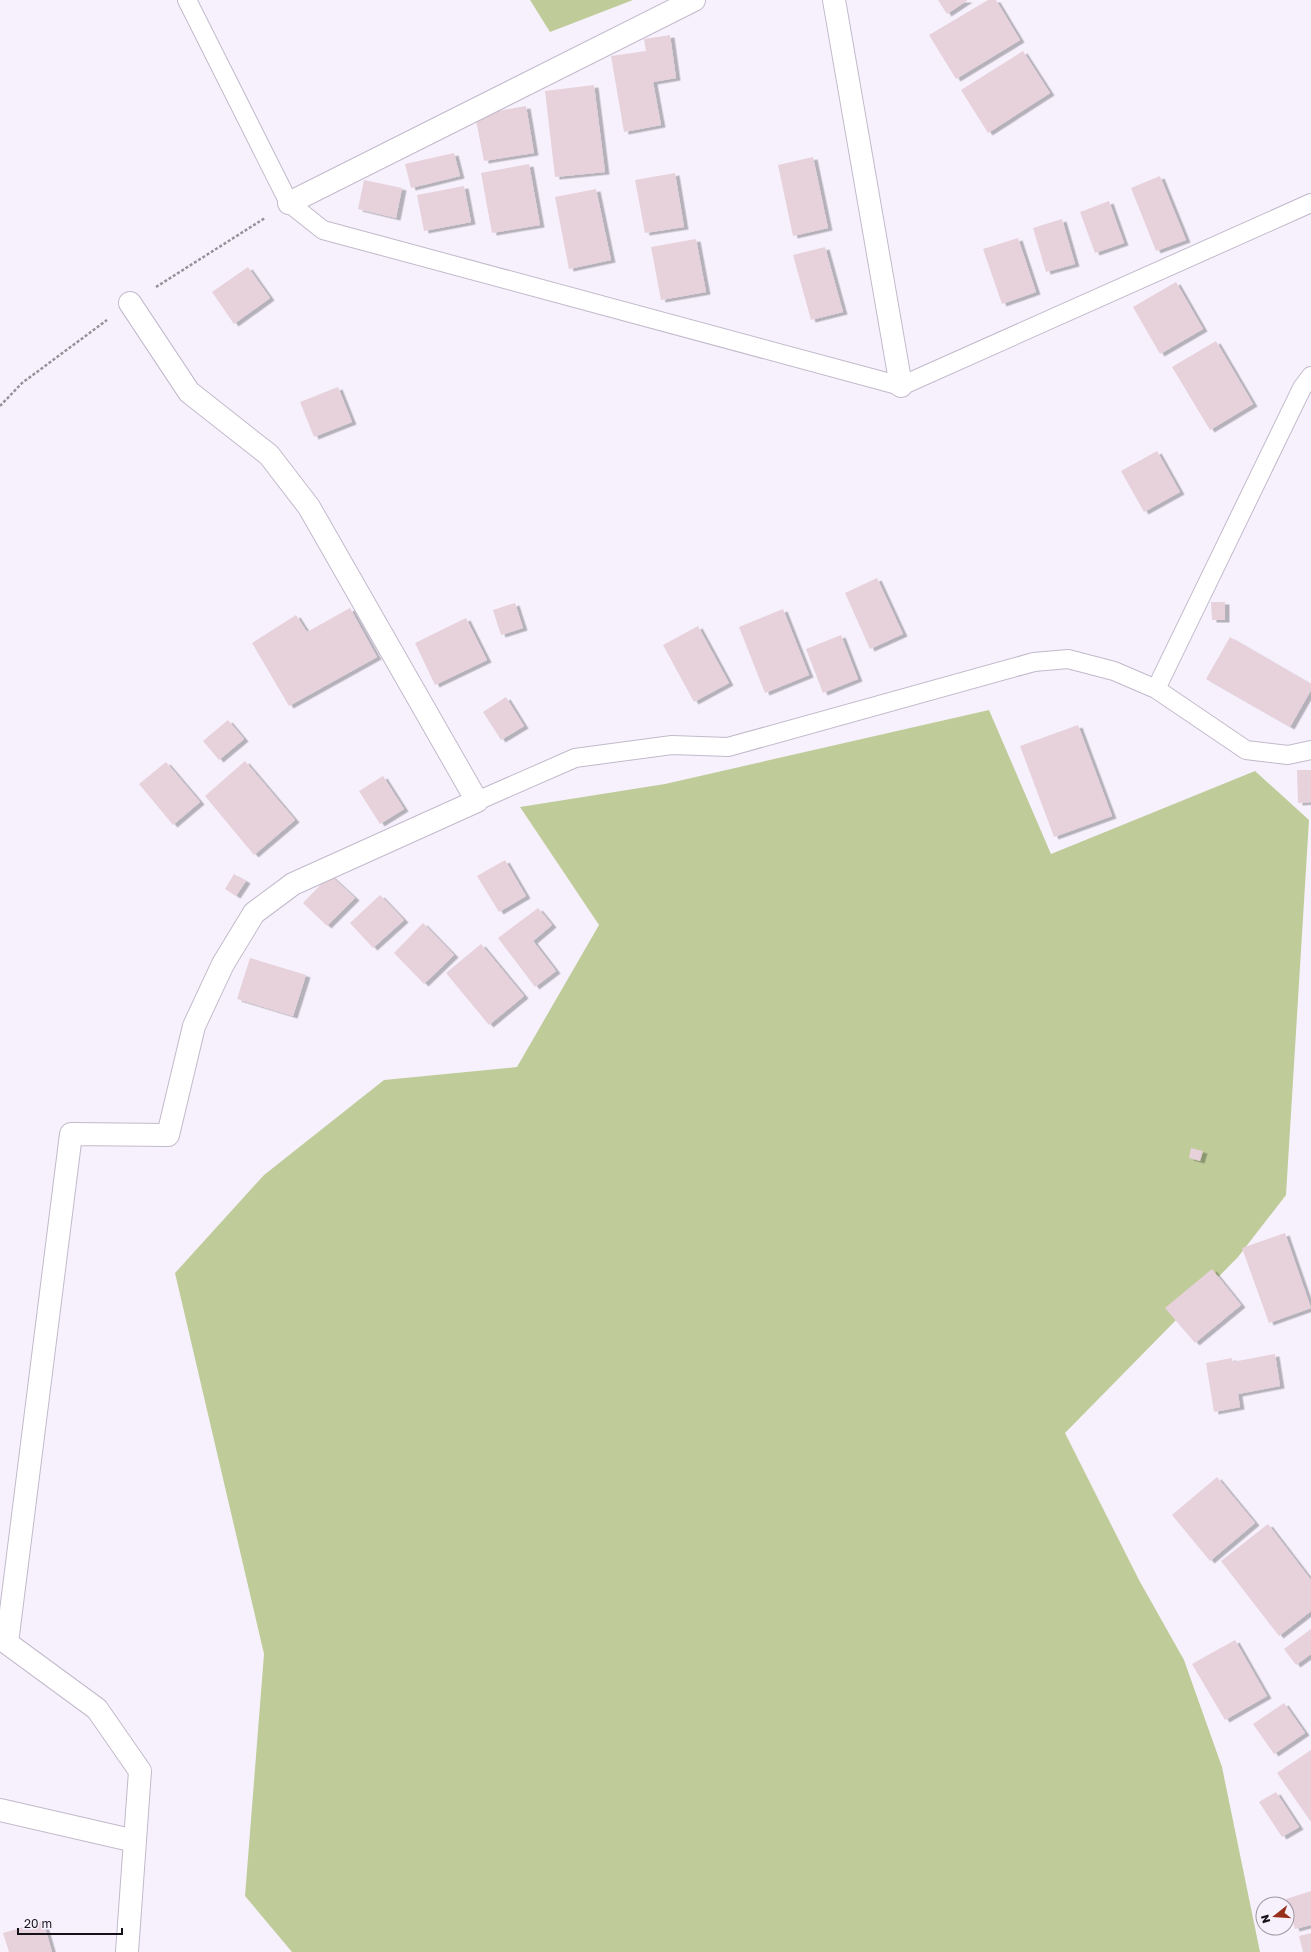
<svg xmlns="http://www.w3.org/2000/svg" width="1311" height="1952" font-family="'Golos Text',sans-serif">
	<defs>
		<filter id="shadow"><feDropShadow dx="4.5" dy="2.5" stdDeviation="0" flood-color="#0004"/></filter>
	</defs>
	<rect width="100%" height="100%" fill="#f7f1fd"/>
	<!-- green -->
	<path fill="#bfcc9a" d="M530,0H633L550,32Z
		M989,710L1051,854L1255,771L1309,820L1286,1195L1238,1257L1065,1433L1139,1580L1184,1660L1222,1767L1260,1952H292L245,1896L264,1654L175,1273L264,1175L384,1080L517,1067L599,925L520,807L665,784Z"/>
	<!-- building -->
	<path fill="#e7d1db" filter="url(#shadow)" d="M938,0H968L947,14Z
		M988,0H996L1020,40L956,79L929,35Z
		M670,35L676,78L653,82L661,125L624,132L611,56L646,51L644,39Z
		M1023,51L1050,93L988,133L961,90Z
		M594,85L605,172L555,177L545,91Z
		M526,106L534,153L484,161L475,115Z
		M454,153L460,176L411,188L405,164Z
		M813,157L828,228L793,236L778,165Z
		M529,164L540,225L492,233L481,173Z
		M675,173L684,227L645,233L635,180Z
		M1160,176L1186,240L1156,251L1131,188Z
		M364,180L402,188L396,218L358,209Z
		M464,186L471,222L424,231L417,195Z
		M596,189L611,260L569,269L555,197Z
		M1109,201L1124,243L1095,253L1080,212Z
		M1062,219L1075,264L1046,272L1033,228Z
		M1018,238L1036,292L1002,304L983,249Z
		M696,239L706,292L661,300L651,247Z
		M825,247L843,312L811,320L793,255Z
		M248,267L270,298L234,324L212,292Z
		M1176,282L1203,329L1160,354L1133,307Z
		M1216,341L1253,404L1210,430L1172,367Z
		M338,387L352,422L314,437L300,402Z
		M1157,451L1180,492L1144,512L1121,471Z
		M877,578L903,634L870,649L845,593Z
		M1211,602H1225V620H1212Z
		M515,603L523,628L501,635L493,610Z
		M350,608L377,657L289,706L252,643L296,615L307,632Z
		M783,609L809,675L765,693L739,627Z
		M466,618L487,660L435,685L415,643Z
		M698,626L729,683L694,702L663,645Z
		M841,635L858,679L823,693L806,649Z
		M1230,637L1311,684V690L1290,727L1206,679Z
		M506,697L524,726L501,740L483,712Z
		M228,720L244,739L219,760L203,741Z
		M1078,725L1112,816L1054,837L1020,746Z
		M245,761L295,820L254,855L205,796Z
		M166,762L200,802L173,825L139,784Z
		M1297,770H1311V802L1298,803Z
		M383,776L404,809L380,824L359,791Z
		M505,860L526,896L499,912L477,876Z
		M234,874L246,881L236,896L225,889Z
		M330,875L355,898L327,926L303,903Z
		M380,895L404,920L373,948L350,923Z
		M538,908L552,925L533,941L556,971L535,987L498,938Z
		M423,923L454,955L424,984L394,953Z
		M481,944L524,996L489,1025L446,973Z
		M250,958L306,975L293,1016L237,999Z
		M1191,1148L1203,1151L1200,1161L1189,1158Z
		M1285,1233L1311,1308L1269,1323L1242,1248Z
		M1212,1269L1241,1305L1195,1343L1165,1308Z
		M1275,1354L1280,1386L1238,1394L1240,1407L1214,1412L1206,1363L1232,1358V1362Z
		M1217,1477L1255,1523L1210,1561L1172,1515Z
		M1268,1524L1311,1580V1611L1279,1636L1221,1561Z
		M1311,1629V1654L1296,1665L1284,1649Z
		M1235,1640L1267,1696L1225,1720L1192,1664Z
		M1284,1703L1305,1733L1274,1754L1253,1724Z
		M1311,1750V1822L1277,1773Z
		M1276,1792L1299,1827L1282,1837L1259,1802Z
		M1311,1891V1925L1295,1929L1286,1899Z
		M43,1921L52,1952H9L3,1933Z
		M1311,1933V1952H1303L1299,1936Z"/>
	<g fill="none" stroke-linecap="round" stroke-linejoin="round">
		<!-- lane casing -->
		<g stroke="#c2b9cb" stroke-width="20">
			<path id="lane" d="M187,0L289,203L323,230L901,386L1311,203
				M1156,689L1302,388L1311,376
				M477,801L575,758L672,745L728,747L1034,662L1068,659L1114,671L1156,689L1246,750L1288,755L1311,750"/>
		</g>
		<!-- street casing -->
		<g stroke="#c2b9cb" stroke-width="24">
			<path id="street" d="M834,0L901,386
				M289,203L694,0
				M0,1810L135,1841
				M127,1952L140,1771L97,1709L7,1643L71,1134L168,1135L194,1026L223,964L254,913L293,884L477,801L309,507L269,455L189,392L130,303"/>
		</g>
		<!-- path -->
		<path stroke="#96919b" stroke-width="2.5" stroke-dasharray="3 2" stroke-linecap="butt" d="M156,287L265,218
			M0,406L22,383L107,320"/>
		<!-- lane -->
		<use href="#lane" stroke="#fff" stroke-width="18"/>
		<!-- street -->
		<use href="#street" stroke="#fff" stroke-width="22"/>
	</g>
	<!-- north arrow -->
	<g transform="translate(1275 1916) rotate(253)"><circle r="19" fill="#f7f1fd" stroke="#9d97a1"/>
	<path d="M0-3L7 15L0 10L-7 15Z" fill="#982f1b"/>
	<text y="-6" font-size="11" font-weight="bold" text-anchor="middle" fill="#151118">N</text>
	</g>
	<!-- scale -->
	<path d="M18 1928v6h104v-6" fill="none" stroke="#151118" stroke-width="2"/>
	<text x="24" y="1928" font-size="12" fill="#151118" stroke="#f7f1fd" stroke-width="3" paint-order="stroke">20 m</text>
</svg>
